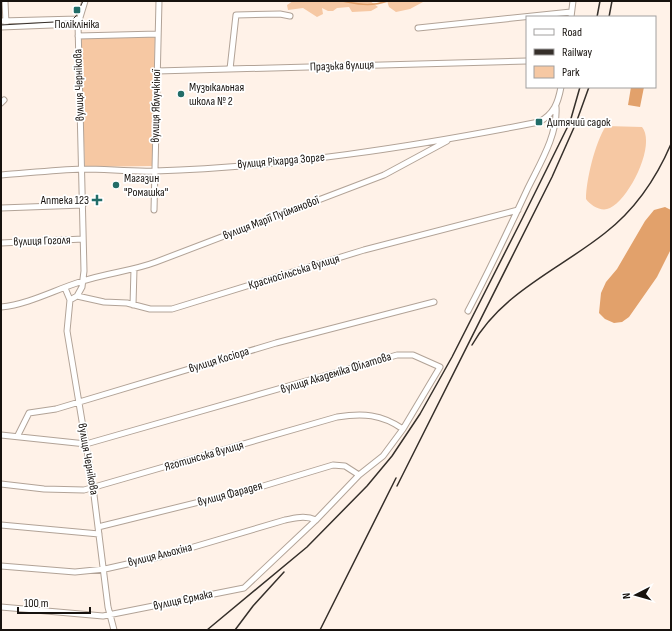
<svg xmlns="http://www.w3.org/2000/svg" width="672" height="631" font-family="'Sofia Sans Condensed',sans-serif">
	<rect width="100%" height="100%" fill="#fff2e8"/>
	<!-- green -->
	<path fill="#f6c8a3" d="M293,1H370L378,7L371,11L352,12L349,7L337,8L333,11H328L322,8L323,14L317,17L303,8L288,10L287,5Z
		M387,1H420L423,2L410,9L396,12L389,7Z
		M155,36L152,166L85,167L80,38Z
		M606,126L642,127C657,145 627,204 607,209C600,211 590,205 586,199C586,181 595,142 606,126Z"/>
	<!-- water -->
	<path fill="#e2a16b" d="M631,87H644L640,107L628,105Z
		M665,207L671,210V249L657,277L629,317L622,322L614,323L605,319L599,313L601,293L606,282L617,269L645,221L654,210Z"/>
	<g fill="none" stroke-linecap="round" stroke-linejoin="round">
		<!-- stream -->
		<path stroke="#e2a16b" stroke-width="1.5" d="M325,1C332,1 340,0 347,2C362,5 373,6 388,1"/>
		<!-- minor casing -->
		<g stroke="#b2a397" stroke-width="7">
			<path id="minor" d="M5,1L6,24
				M571,17L573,1
				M1,21L78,19
				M1,27L78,24
				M418,28L571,12
				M78,36L158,34
				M230,69L236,15L280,14L290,16
				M157,71L527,61
				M1,103L4,100
				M1,175C28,173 55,170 83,169C107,169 131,172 155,171C284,167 412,147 539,122C554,114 558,103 561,87
				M1,208L83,205
				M154,210L159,1
				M1,243L83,239
				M65,288L70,300L67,331L93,487L108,607L114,630
				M77,296L82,287L84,271L78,24L85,1
				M70,300L77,296L104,302L127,303L150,309H172L364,250L518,210
				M133,305L134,269
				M1,307C30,304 56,289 83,281C107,273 132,271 156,262L384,175L447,141
				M468,311C489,271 508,231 527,190C539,165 558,135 556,107
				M1,435L86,444L397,355H413L440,367L403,429L383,456L359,475L316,520L244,588L103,616L1,607
				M18,435L29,413L56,409L276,343L434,302
				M1,484L44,489L84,490L337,417C363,413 381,414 403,429
				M1,525L99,534
				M98,527L260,487L333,465L345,466L359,475
				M1,566L75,572L105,569L163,556L285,520C296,518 305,515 316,520"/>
		</g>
		<!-- minor -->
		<use href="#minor" stroke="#fff" stroke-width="5"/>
		<!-- tram -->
		<path stroke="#352f2a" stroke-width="1" d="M1,25L71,21L76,16L83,1"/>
		<!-- rail -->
		<path stroke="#352f2a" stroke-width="1.5" d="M597,17L600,1
			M609,17L612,1
			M472,345C502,292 560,269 605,233C636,209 656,179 671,144
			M397,486L552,177L576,123L589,87
			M207,630L307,547L367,486L392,456L420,414L452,357L522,219L570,122L580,87
			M235,630L253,606L284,572
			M320,630L396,478"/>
	</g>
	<!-- markers -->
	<g fill="#226d68" stroke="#fff" stroke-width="1.5">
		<rect x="73" y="6" width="8" height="8" rx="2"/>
		<circle cx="181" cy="94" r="4"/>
		<rect x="535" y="118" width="8" height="8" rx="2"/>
		<circle cx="116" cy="185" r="4"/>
		<path d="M95 194h4v4h4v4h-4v4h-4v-4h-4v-4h4z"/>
	</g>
	<g text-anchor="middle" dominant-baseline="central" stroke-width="3.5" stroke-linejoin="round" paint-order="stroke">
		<!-- poi labels -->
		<g font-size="12" fill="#17120e" stroke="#fff" text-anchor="start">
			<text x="77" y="24" text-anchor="middle">Поліклініка</text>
			<text x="189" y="87">Музыкальная<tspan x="189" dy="14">школа № 2</tspan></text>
			<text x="547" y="122">Дитячий садок</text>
			<text x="124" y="178">Магазин<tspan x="124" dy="14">"Ромашка"</tspan></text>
			<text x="89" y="200" text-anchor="end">Аптека 123</text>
		</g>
		<!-- street labels -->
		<g font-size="12" fill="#17120e" stroke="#fff">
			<text transform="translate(342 66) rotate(-2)">Празька вулиця</text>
			<text transform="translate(79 85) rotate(-92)">вулиця Чернікова</text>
			<text transform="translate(156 106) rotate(-89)">вулиця Яблучкіної</text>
			<text transform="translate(281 161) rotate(-5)">вулиця Ріхарда Зорге</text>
			<text transform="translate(271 218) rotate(-21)">вулиця Марії Пуйманової</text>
			<text transform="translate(42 241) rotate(-2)">вулиця Гоголя</text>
			<text transform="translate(294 272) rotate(-17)">Красносільська вулиця</text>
			<text transform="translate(219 360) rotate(-17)">вулиця Косіора</text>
			<text transform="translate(336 373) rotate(-17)">вулиця Академіка Філатова</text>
			<text transform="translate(204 456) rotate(-16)">Яготинська вулиця</text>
			<text transform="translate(88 459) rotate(80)">вулиця Чернікова</text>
			<text transform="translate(230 494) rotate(-15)">вулиця Фарадея</text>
			<text transform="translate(160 555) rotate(-14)">вулиця Альохіна</text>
			<text transform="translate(183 600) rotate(-12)">вулиця Єрмака</text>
		</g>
	</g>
	<!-- border -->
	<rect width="672" height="631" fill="none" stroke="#17120e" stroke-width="4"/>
	<!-- legend -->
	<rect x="526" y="16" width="130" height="72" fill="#ffffff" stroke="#a2a09f"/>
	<rect x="534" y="29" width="20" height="6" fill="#ffffff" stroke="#a2a09f"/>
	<text x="562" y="36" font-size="12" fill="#17120e">Road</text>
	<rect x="534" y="49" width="20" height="6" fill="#352f2a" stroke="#a2a09f"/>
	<text x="562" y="56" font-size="12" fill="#17120e">Railway</text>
	<rect x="534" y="66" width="20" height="12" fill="#f6c8a3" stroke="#a2a09f"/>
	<text x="562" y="76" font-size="12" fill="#17120e">Park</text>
	<!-- north arrow -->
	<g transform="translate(636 595) rotate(264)" stroke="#ffffff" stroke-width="3" paint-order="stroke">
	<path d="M0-3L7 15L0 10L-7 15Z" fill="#17120e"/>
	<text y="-6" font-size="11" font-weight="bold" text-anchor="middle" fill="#17120e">N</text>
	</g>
	<!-- scale -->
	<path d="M18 607v6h72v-6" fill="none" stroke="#17120e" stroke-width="2"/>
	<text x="24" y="607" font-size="12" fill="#17120e" stroke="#ffffff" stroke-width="3" paint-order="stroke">100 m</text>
</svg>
